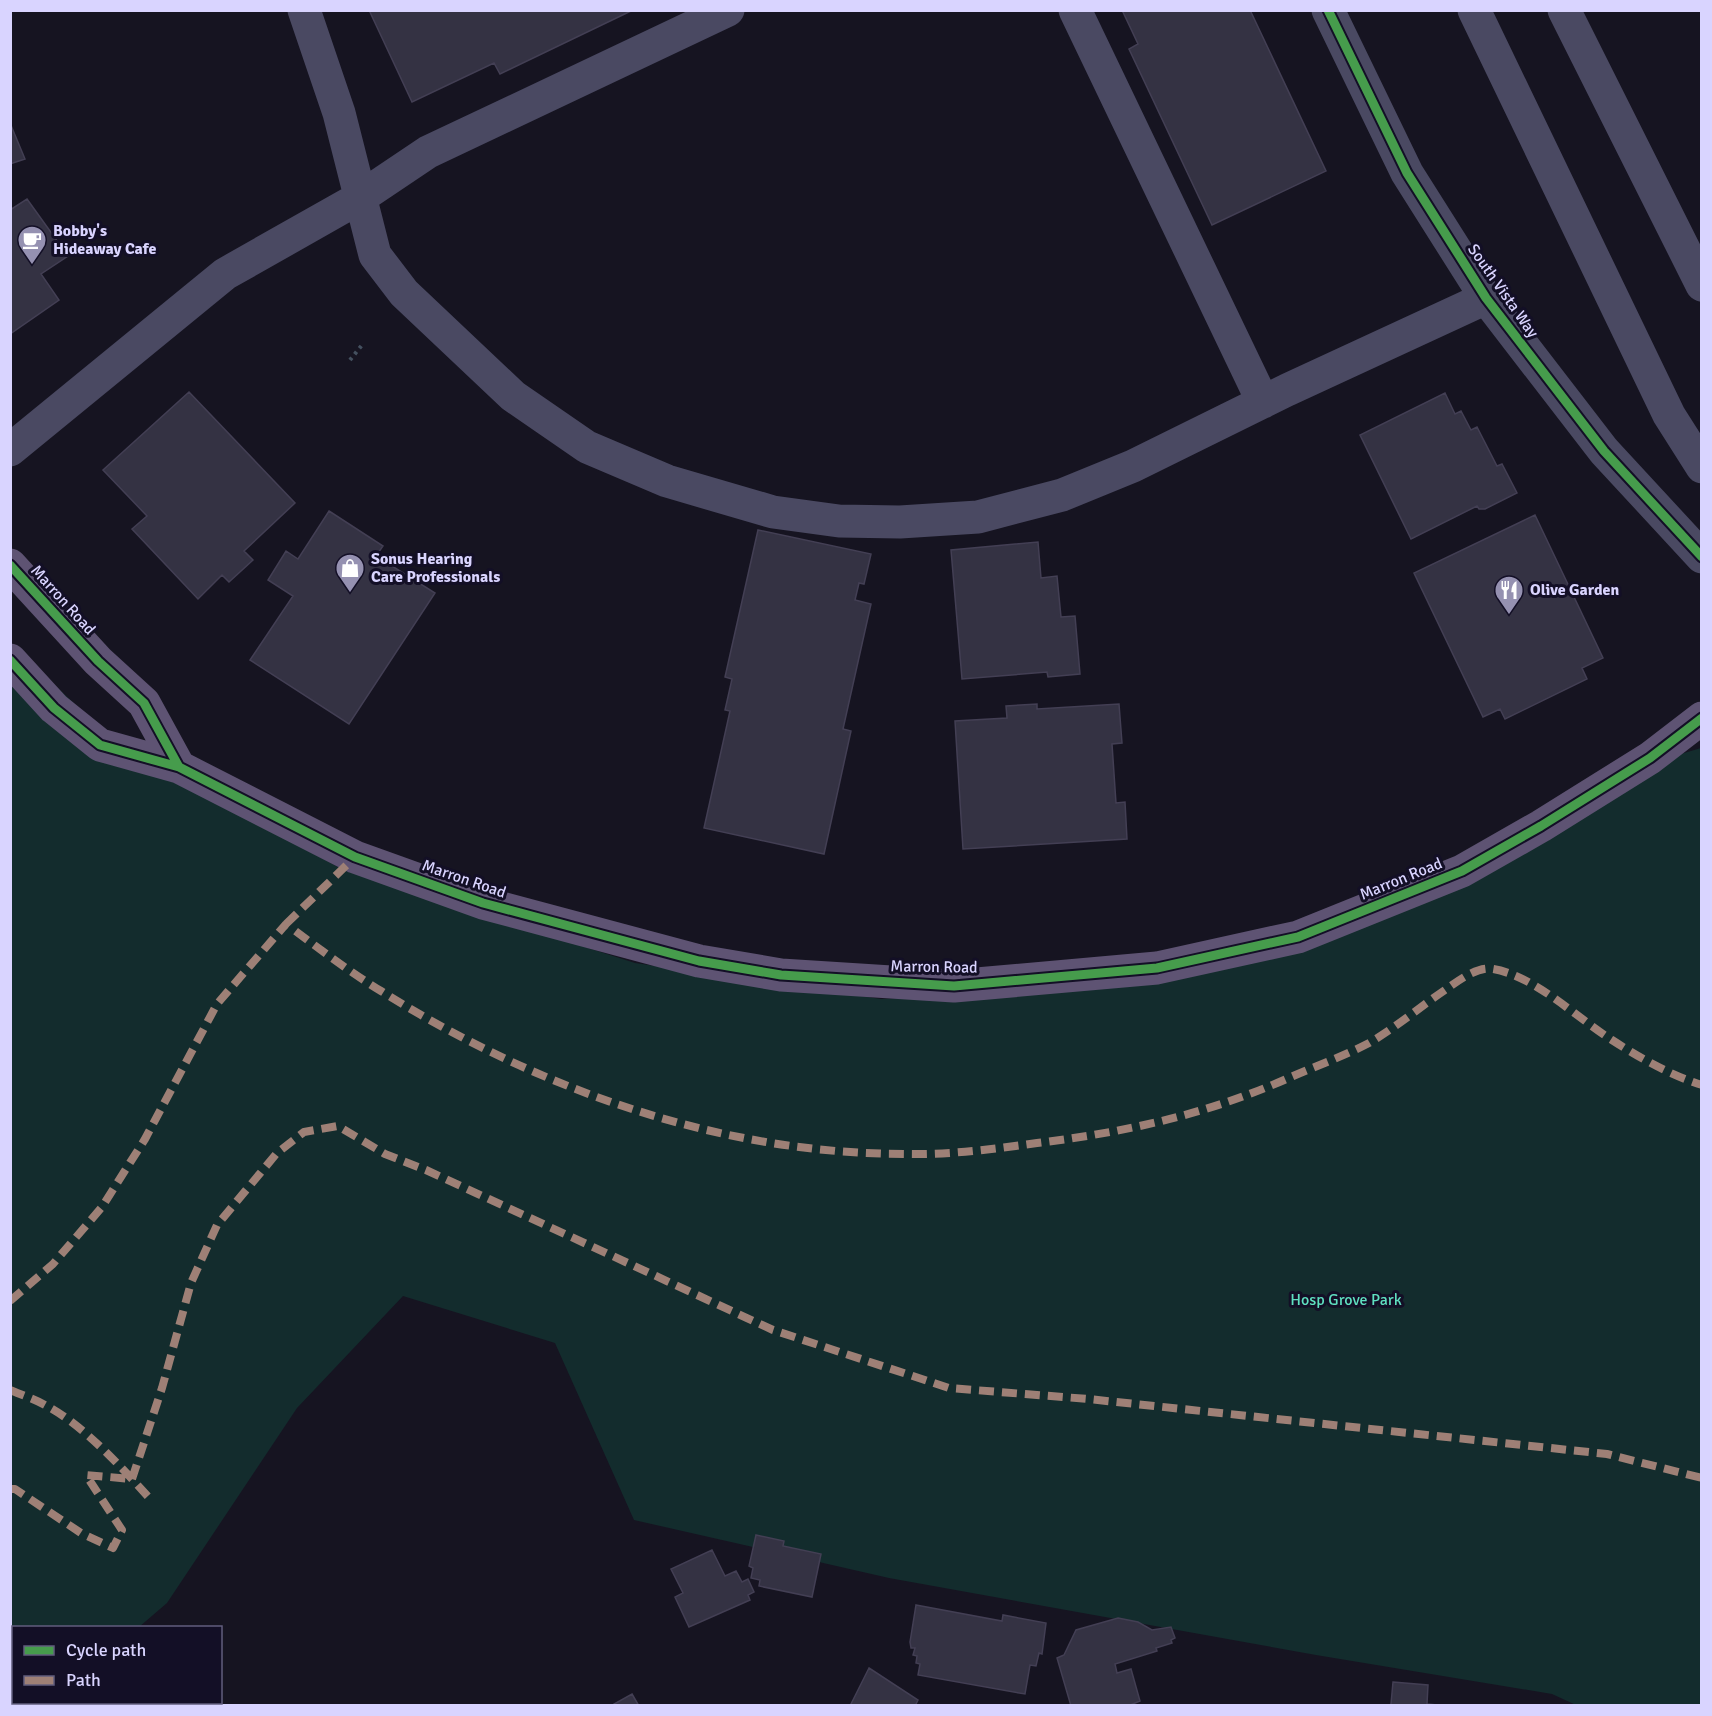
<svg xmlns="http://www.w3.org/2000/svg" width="1712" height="1716" font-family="Signika,sans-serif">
	<rect width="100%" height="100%" fill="#161421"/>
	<!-- green -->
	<path fill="#132c2d" d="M10,643L113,740L343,870L635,963L881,999L1038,993L1361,927L1681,754L1701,748V1705H1576L1552,1694L1316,1655L889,1578L634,1520L555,1343L403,1296L297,1408L167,1603L139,1627L14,1628V1702L51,1703L47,1705H11Z"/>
	<!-- building -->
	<path fill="#343243" stroke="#433f54" stroke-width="1.5" d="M369,10H633L500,74L494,63L412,102Z
		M1122,10H1250L1326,171L1212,225L1129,49L1138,44Z
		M10,123L25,159L10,164Z
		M27,199L68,256L41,274L59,300L10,334V210Z
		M189,392L295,503L244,551L253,560L229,582L222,575L198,599L132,529L147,516L103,470Z
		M1445,393L1455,414L1461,411L1471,430L1477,427L1497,466L1502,464L1517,493L1485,509H1479L1477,506L1411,539L1360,435Z
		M329,511L383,546L376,556L435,593L349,724L250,660L293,596L268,580L286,551L298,559Z
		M1535,515L1603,658L1582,668L1587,679L1505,719L1500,709L1483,717L1414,573Z
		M758,530L871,554L864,584L859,583L855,600L871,604L843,729L851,731L824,854L704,828L730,711L725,710L732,679L725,677Z
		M1038,542L1041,578L1057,576L1061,617L1075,616L1080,674L1048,677L1047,672L962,679L951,550Z
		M1037,704V709L1119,704L1122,743L1112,744L1116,803L1125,802L1127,839L963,849L955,721L1007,718L1006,706Z
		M756,1535L784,1541L783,1546L821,1554L812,1597L759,1586L760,1580L751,1578L753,1568L749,1566Z
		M712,1550L725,1576L736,1571L742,1582L748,1579L754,1592L748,1595L750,1600L689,1627L675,1597L683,1593L671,1569Z
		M916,1605L1002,1621L1003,1615L1046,1623L1042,1654L1039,1653L1036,1666L1030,1665L1025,1694L918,1675L920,1664L916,1663L917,1656L913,1655L915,1648H911L910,1642Z
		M1118,1618L1138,1622L1152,1630L1171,1627L1175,1638L1171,1640L1172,1643L1156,1648L1157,1651L1115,1664L1117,1673L1131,1669L1140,1701L1128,1706H1071L1057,1658L1064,1655L1076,1630Z
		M869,1668L918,1700L915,1706H850Z
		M1393,1682L1428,1685L1427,1704L1448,1706H1388L1391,1704Z
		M632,1694L639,1706H615L614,1704Z"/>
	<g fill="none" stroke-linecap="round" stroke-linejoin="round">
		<!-- path -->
		<path stroke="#44505f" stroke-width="4" stroke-dasharray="3 4.5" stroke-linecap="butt" d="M350,360L362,345"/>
		<!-- minor -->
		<path stroke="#4a4962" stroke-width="33" d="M304,10L339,113L375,255L404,293L513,396L587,447L667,481L773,512L839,521L900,522L978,517L1062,495L1133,466L1287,390L1486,298
			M1075,10L1263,402
			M1328,10L1407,173L1486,298L1604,451L1702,557
			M1474,10L1669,415L1702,467
			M1564,10L1702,285
			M10,450L225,274L361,197L428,152L728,10"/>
		<!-- major -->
		<path stroke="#5e5373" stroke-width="33" d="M10,565L98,661L144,703L179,767
			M10,660L54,708L100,745L179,767L355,857L483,903L699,961L781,975L954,986L1157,968L1298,937L1462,871L1541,826L1650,758L1702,718"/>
		<!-- quiet -->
		<path stroke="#9e8076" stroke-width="8" stroke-dasharray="15 8" stroke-linecap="butt" d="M286,924L355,857
			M10,1301L53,1264L102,1207L145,1139L217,1004L286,924C317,947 348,971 381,991C538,1089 720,1154 906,1154C950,1155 994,1149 1037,1143C1127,1132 1208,1114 1291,1077C1316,1066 1344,1056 1369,1043C1395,1028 1420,1007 1445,990C1458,981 1477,966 1493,969C1535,976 1577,1018 1612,1040C1640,1058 1670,1075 1702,1085
			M10,1390C22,1395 34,1399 45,1405C84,1425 123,1469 153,1502
			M132,1479L162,1388L191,1283L217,1225L277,1153L304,1132L338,1126L385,1154L426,1170L773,1330L949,1388L1088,1399L1607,1454L1702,1478
			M10,1489H15L81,1533L113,1548L122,1530L86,1475L132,1479"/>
		<!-- cycleway casing -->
		<g stroke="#130f26" stroke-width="13">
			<path id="cycleway" d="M1328,10L1407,173L1486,298L1604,451L1702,557
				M10,565L98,661L144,703L179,767
				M10,660L54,708L100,745L179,767L355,857L483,903L699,961L781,975L954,986L1157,968L1298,937L1462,871L1541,826L1650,758L1702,718"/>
		</g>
		<!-- cycleway -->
		<use href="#cycleway" stroke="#469c4c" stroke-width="9"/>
	</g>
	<!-- icons -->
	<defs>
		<g id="cafe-pin" transform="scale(1.5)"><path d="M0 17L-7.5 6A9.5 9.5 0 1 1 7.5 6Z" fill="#9591b1" stroke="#130f26"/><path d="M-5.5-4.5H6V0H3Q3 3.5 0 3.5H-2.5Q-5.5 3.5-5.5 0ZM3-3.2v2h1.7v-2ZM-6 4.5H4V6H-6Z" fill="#fff"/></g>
		<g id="shop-pin" transform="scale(1.5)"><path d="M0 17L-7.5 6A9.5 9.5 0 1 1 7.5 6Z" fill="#9591b1" stroke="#130f26"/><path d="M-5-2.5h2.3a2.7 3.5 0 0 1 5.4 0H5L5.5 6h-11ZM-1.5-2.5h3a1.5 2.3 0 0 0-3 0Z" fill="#fff"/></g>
		<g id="restaurant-pin" transform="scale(1.5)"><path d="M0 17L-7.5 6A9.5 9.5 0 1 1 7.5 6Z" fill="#9591b1" stroke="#130f26"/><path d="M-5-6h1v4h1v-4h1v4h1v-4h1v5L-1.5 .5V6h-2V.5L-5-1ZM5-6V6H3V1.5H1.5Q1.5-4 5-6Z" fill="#fff"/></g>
	</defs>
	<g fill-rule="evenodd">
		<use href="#cafe-pin" x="32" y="240"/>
		<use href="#shop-pin" x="350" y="568"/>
		<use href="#restaurant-pin" x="1509" y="590"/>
	</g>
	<g text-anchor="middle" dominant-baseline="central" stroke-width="6" stroke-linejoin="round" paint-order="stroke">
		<!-- poi labels -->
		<g font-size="16" font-weight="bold" fill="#d9d4ff" stroke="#130f26" text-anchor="start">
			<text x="53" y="231">Bobby's<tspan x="53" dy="18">Hideaway Cafe</tspan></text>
			<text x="371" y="559">Sonus Hearing<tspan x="371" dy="18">Care Professionals</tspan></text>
			<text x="1530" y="590">Olive Garden</text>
		</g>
		<!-- street labels -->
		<g font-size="16" fill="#d9d4ff" stroke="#130f26">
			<text transform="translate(1503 291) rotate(55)">South Vista Way</text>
			<text transform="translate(63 600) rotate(48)">Marron Road</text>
			<text transform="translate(464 879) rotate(19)">Marron Road</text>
			<text transform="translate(1401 879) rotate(-22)">Marron Road</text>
			<text transform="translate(934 967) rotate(1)">Marron Road</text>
		</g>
		<!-- park labels -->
		<g font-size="16" fill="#5fe0c0" stroke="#130f26">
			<text x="1346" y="1300">Hosp Grove Park</text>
		</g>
	</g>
	<!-- border -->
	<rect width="1712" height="1716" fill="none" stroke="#d9d4ff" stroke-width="24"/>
	<!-- legend -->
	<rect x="12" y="1626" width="210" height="78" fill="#130f26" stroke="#625e7d" stroke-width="1.5"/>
	<rect x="24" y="1646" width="30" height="9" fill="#469c4c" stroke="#625e7d" stroke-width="1.5"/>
	<text x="66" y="1656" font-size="18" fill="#d9d4ff">Cycle path</text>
	<rect x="24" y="1676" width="30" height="9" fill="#9e8076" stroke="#625e7d" stroke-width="1.5"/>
	<text x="66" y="1686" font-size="18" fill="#d9d4ff">Path</text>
</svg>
